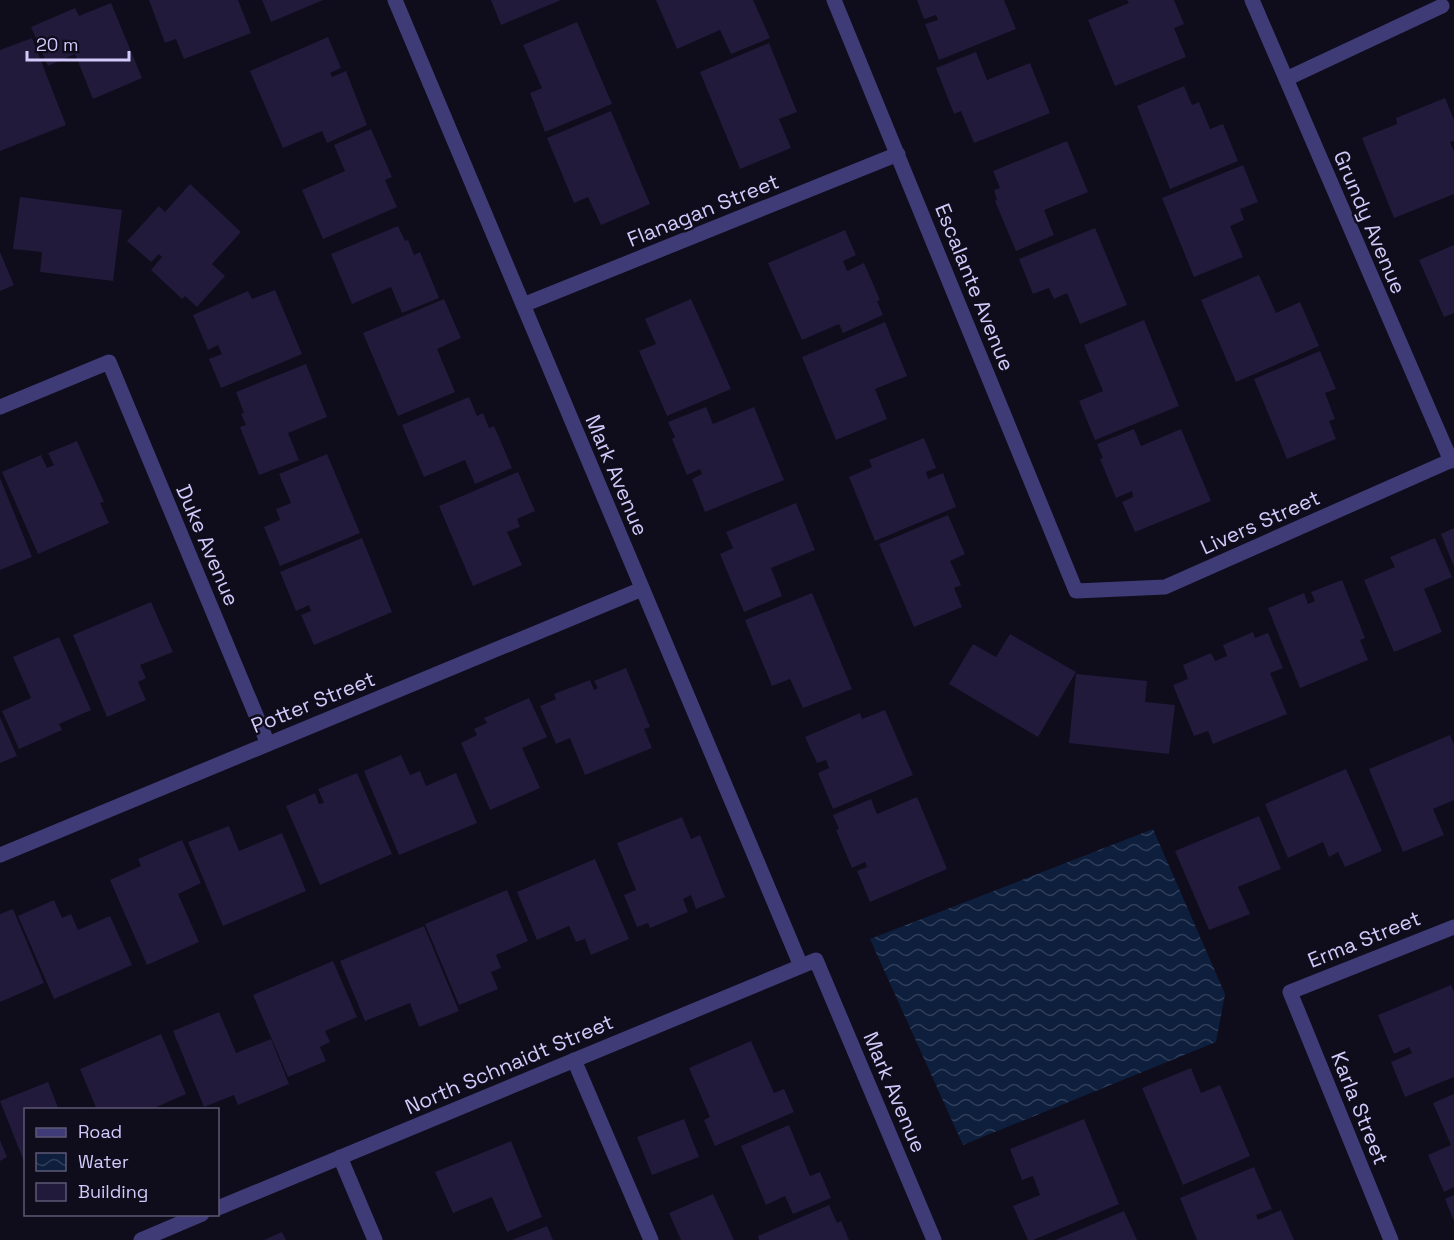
<svg xmlns="http://www.w3.org/2000/svg" width="1454" height="1240" font-family="'Space Grotesk',sans-serif">
	<defs>
		<pattern id="water-waves" width="16" height="10" patternUnits="userSpaceOnUse" patternTransform="scale(1.5)"><rect width="16" height="10" fill="#0e1f3d"/><path d="M0 5q4-4 8 0t8 0" fill="none" stroke="#303e5a"/></pattern>
	</defs>
	<rect width="100%" height="100%" fill="#0f0c1b"/>
	<!-- water -->
	<path fill="url(#water-waves)" d="M1153,829L1225,994L1216,1042L963,1145L870,939Z"/>
	<!-- building -->
	<path fill="#211a3b" d="M149,0H238L251,33L184,59L176,39L165,43Z
		M262,0H323L271,22Z
		M491,0H561L501,25Z
		M656,0H753L770,38L731,54L720,30L677,49Z
		M917,0H1004L1016,29L939,60L925,24L938,20L936,15L924,19Z
		M1127,0H1174L1184,24L1174,28L1186,57L1115,86L1088,20L1129,3Z
		M111,3L142,78L93,99L75,54L48,66L31,27L75,8L79,16Z
		M577,22L612,104L545,132L530,93L542,88L523,45Z
		M328,37L341,68L330,73L332,77L346,71L367,125L327,143L322,131L283,148L250,71Z
		M32,38L66,125L0,151V50Z
		M769,43L797,112L779,119L791,148L740,169L700,72Z
		M976,52L987,80L1030,63L1050,113L974,143L961,111L954,114L936,68Z
		M1184,86L1192,105L1199,102L1210,129L1223,124L1238,161L1170,189L1137,106Z
		M1445,98L1454,120V141L1450,142L1454,151V194L1394,218L1362,138L1397,124L1396,118Z
		M611,111L650,204L601,225L588,197L574,203L547,138Z
		M371,129L392,177L385,180L397,207L323,239L302,190L345,171L334,145Z
		M1067,141L1088,192L1044,210L1054,235L1016,251L995,201L997,200L994,190L1000,188L993,171Z
		M1243,165L1258,202L1240,209L1244,220L1230,226L1243,257L1194,277L1162,198Z
		M190,184L241,232L212,264L225,276L197,307L185,296L182,299L151,270L162,257L159,254L151,262L127,241L159,206L165,212Z
		M20,197L122,210L113,281L40,272L42,252L13,249Z
		M398,226L405,241L408,240L414,255L420,252L439,298L402,313L391,287L352,304L331,254Z
		M1095,228L1127,305L1080,324L1067,293L1054,299L1049,288L1033,294L1019,259Z
		M845,230L856,255L843,261L847,271L864,263L880,300L877,301L883,315L843,333L839,324L802,340L768,263Z
		M1454,245V313L1444,317L1419,260Z
		M0,252L14,285L0,291Z
		M1259,275L1276,313L1300,302L1319,346L1236,382L1201,300Z
		M275,290L302,354L221,388L209,359L222,354L218,345L208,350L193,315L248,291L252,299Z
		M444,299L461,338L437,349L455,392L398,416L363,333Z
		M691,299L731,389L667,416L639,351L656,344L645,319Z
		M1144,320L1179,406L1095,440L1079,401L1103,391L1084,345Z
		M885,322L907,376L875,389L887,419L836,440L802,357Z
		M1320,351L1336,389L1325,393L1335,419L1329,421L1336,439L1287,459L1254,379Z
		M306,364L327,417L288,433L299,460L259,475L240,427L246,425L241,414L244,413L236,392Z
		M469,397L477,416L483,413L489,428L494,426L512,468L475,484L465,460L424,477L402,425Z
		M706,407L713,424L754,407L784,480L705,512L692,479L702,474L700,469L687,475L672,439L675,437L668,422Z
		M1134,429L1141,446L1181,429L1211,501L1135,532L1122,502L1133,497L1132,491L1116,498L1100,459L1103,458L1097,444Z
		M924,438L936,468L926,472L928,479L943,473L956,507L875,541L849,477L872,467L869,460Z
		M77,441L104,502L100,503L109,523L38,554L2,472L41,455L47,468L54,465L48,453Z
		M327,454L360,533L280,566L264,527L280,520L276,509L291,503L279,474Z
		M518,472L535,511L517,519L520,527L507,532L522,565L473,586L439,506Z
		M0,478L32,557L0,570Z
		M796,503L815,550L771,568L782,596L744,612L720,554L733,548L726,532Z
		M948,515L965,554L950,561L961,585L954,588L962,607L914,627L879,544Z
		M1454,528V567L1441,534Z
		M362,538L392,612L314,645L301,615L311,611L309,605L296,611L280,572Z
		M1435,538L1452,577L1424,589L1442,632L1394,652L1364,580L1395,567L1390,557Z
		M1342,580L1365,638L1360,640L1368,660L1300,688L1268,608L1304,593L1308,604L1315,601L1311,592Z
		M812,593L852,689L803,708L790,679L772,686L745,620Z
		M151,602L173,652L140,665L146,678L138,682L146,700L107,717L73,635Z
		M1253,632L1255,638L1268,633L1283,668L1270,673L1287,714L1213,744L1208,731L1194,736L1173,685L1188,679L1183,665L1211,653L1215,661L1227,656L1223,645Z
		M1010,634L1076,672L1038,737L949,684L973,644L996,657Z
		M59,637L91,710L59,724L62,730L19,749L2,711L31,698L13,657Z
		M626,668L650,727L644,729L652,748L585,775L570,738L556,744L540,706L556,699L554,694L590,680L594,690L598,688L594,681Z
		M1076,674L1147,681L1145,702L1175,705L1169,754L1069,743Z
		M529,698L547,737L522,748L540,788L490,810L461,743L477,735L474,729L487,723L484,718Z
		M885,710L913,775L833,809L818,773L829,768L826,760L817,763L805,737L860,713L862,719Z
		M0,717L17,756L0,763Z
		M1450,735L1454,745V800L1433,809L1444,835L1403,852L1369,769Z
		M401,755L410,775L420,771L426,786L456,773L477,823L399,855L364,771Z
		M1346,769L1382,851L1345,867L1338,852L1329,857L1323,842L1288,858L1265,804Z
		M357,773L392,854L320,885L286,806L315,793L319,804L324,803L318,789Z
		M917,797L947,869L870,902L857,871L867,867L865,862L852,868L836,830L839,829L833,815L871,799L877,814Z
		M1259,816L1281,869L1238,887L1250,914L1209,930L1175,851Z
		M682,817L691,839L700,835L725,897L696,909L691,895L683,899L688,912L650,928L648,923L637,927L624,895L636,890L617,843Z
		M229,826L239,851L282,833L306,891L223,926L188,842Z
		M182,840L201,883L178,894L199,942L147,965L110,880L141,866L138,859Z
		M595,859L629,939L591,955L585,939L576,942L569,926L537,940L517,892Z
		M507,890L528,941L496,955L501,968L491,972L498,989L459,1005L425,924Z
		M54,900L62,918L71,914L78,930L110,916L132,965L54,999L18,916Z
		M13,909L44,983L0,1002V914Z
		M424,926L459,1011L419,1027L410,1003L365,1021L340,961Z
		M333,961L357,1017L325,1031L330,1042L320,1047L326,1061L288,1077L253,995Z
		M1451,985L1454,992V1077L1405,1097L1391,1062L1412,1053L1409,1047L1394,1054L1378,1015Z
		M219,1012L236,1053L271,1039L289,1084L238,1105L234,1095L204,1107L173,1031Z
		M161,1034L186,1094L150,1110H97L80,1069Z
		M751,1041L774,1093L784,1089L794,1112L715,1146L704,1120L710,1117L689,1068Z
		M1191,1068L1201,1093L1220,1085L1250,1156L1183,1185L1142,1088Z
		M48,1082L59,1110H26L25,1164L0,1101Z
		M1454,1094V1187L1444,1192L1428,1155L1451,1145L1433,1103Z
		M684,1119L699,1157L652,1175L637,1137Z
		M1084,1119L1119,1204L1033,1240H1028L1013,1206L1040,1195L1033,1176L1022,1180L1010,1149Z
		M789,1125L810,1176L820,1172L831,1198L793,1214L785,1196L766,1205L741,1146Z
		M0,1140L7,1157L0,1161Z
		M511,1141L542,1217L507,1232L492,1197L453,1213L435,1172Z
		M1254,1167L1272,1209L1256,1215L1258,1220L1281,1210L1294,1240H1197L1180,1198Z
		M713,1194L734,1240H681L669,1213Z
		M1454,1195V1221L1445,1199Z
		M829,1205L837,1223L841,1221L849,1240H759L758,1236Z
		M1124,1211L1137,1240H1055Z
		M547,1226L553,1240H512Z
		M282,1232L286,1240H264Z"/>
	<g fill="none" stroke-linecap="round" stroke-linejoin="round">
		<!-- service -->
		<path stroke="#3f3b77" stroke-width="15" d="M574,1060L651,1240"/>
		<!-- minor -->
		<path stroke="#3f3b77" stroke-width="15" d="M395,0L801,966
			M834,0L1076,591L1165,587L1454,459
			M1252,0L1451,461
			M1286,79L1442,6
			M523,305L898,154
			M0,407L109,362L268,744
			M0,855L642,589
			M340,1157L375,1240
			M218,1208L816,960L934,1240
			M141,1240L202,1214
			M1391,1240L1290,992L1454,927"/>
	</g>
	<g text-anchor="middle" dominant-baseline="central" stroke-width="5" stroke-linejoin="round" paint-order="stroke">
		<!-- street labels -->
		<g font-size="21" fill="#d1cafb" stroke="#0f0c1b">
			<text transform="translate(703 210) rotate(-22)">Flanagan Street</text>
			<text transform="translate(1370 222) rotate(67)">Grundy Avenue</text>
			<text transform="translate(975 287) rotate(68)">Escalante Avenue</text>
			<text transform="translate(617 475) rotate(67)">Mark Avenue</text>
			<text transform="translate(1260 522) rotate(-24)">Livers Street</text>
			<text transform="translate(208 545) rotate(67)">Duke Avenue</text>
			<text transform="translate(313 702) rotate(-22)">Potter Street</text>
			<text transform="translate(1364 939) rotate(-22)">Erma Street</text>
			<text transform="translate(509 1064) rotate(-23)">North Schnaidt Street</text>
			<text transform="translate(895 1092) rotate(67)">Mark Avenue</text>
			<text transform="translate(1360 1108) rotate(68)">Karla Street</text>
		</g>
	</g>
	<!-- legend -->
	<rect x="24" y="1108" width="195" height="108" fill="#0f0c1b" stroke="#5d5875" stroke-width="1.5"/>
	<rect x="36" y="1128" width="30" height="9" fill="#3f3b77" stroke="#5d5875" stroke-width="1.5"/>
	<text x="78" y="1138" font-size="18" fill="#d1cafb">Road</text>
	<rect x="36" y="1153" width="30" height="18" fill="url(#water-waves)" stroke="#5d5875" stroke-width="1.5"/>
	<text x="78" y="1168" font-size="18" fill="#d1cafb">Water</text>
	<rect x="36" y="1183" width="30" height="18" fill="#211a3b" stroke="#5d5875" stroke-width="1.5"/>
	<text x="78" y="1198" font-size="18" fill="#d1cafb">Building</text>
	<!-- scale -->
	<path d="M27 51v9h102v-9" fill="none" stroke="#d1cafb" stroke-width="3"/>
	<text x="36" y="51" font-size="18" fill="#d1cafb" stroke="#0f0c1b" stroke-width="4.5" paint-order="stroke">20 m</text>
</svg>
